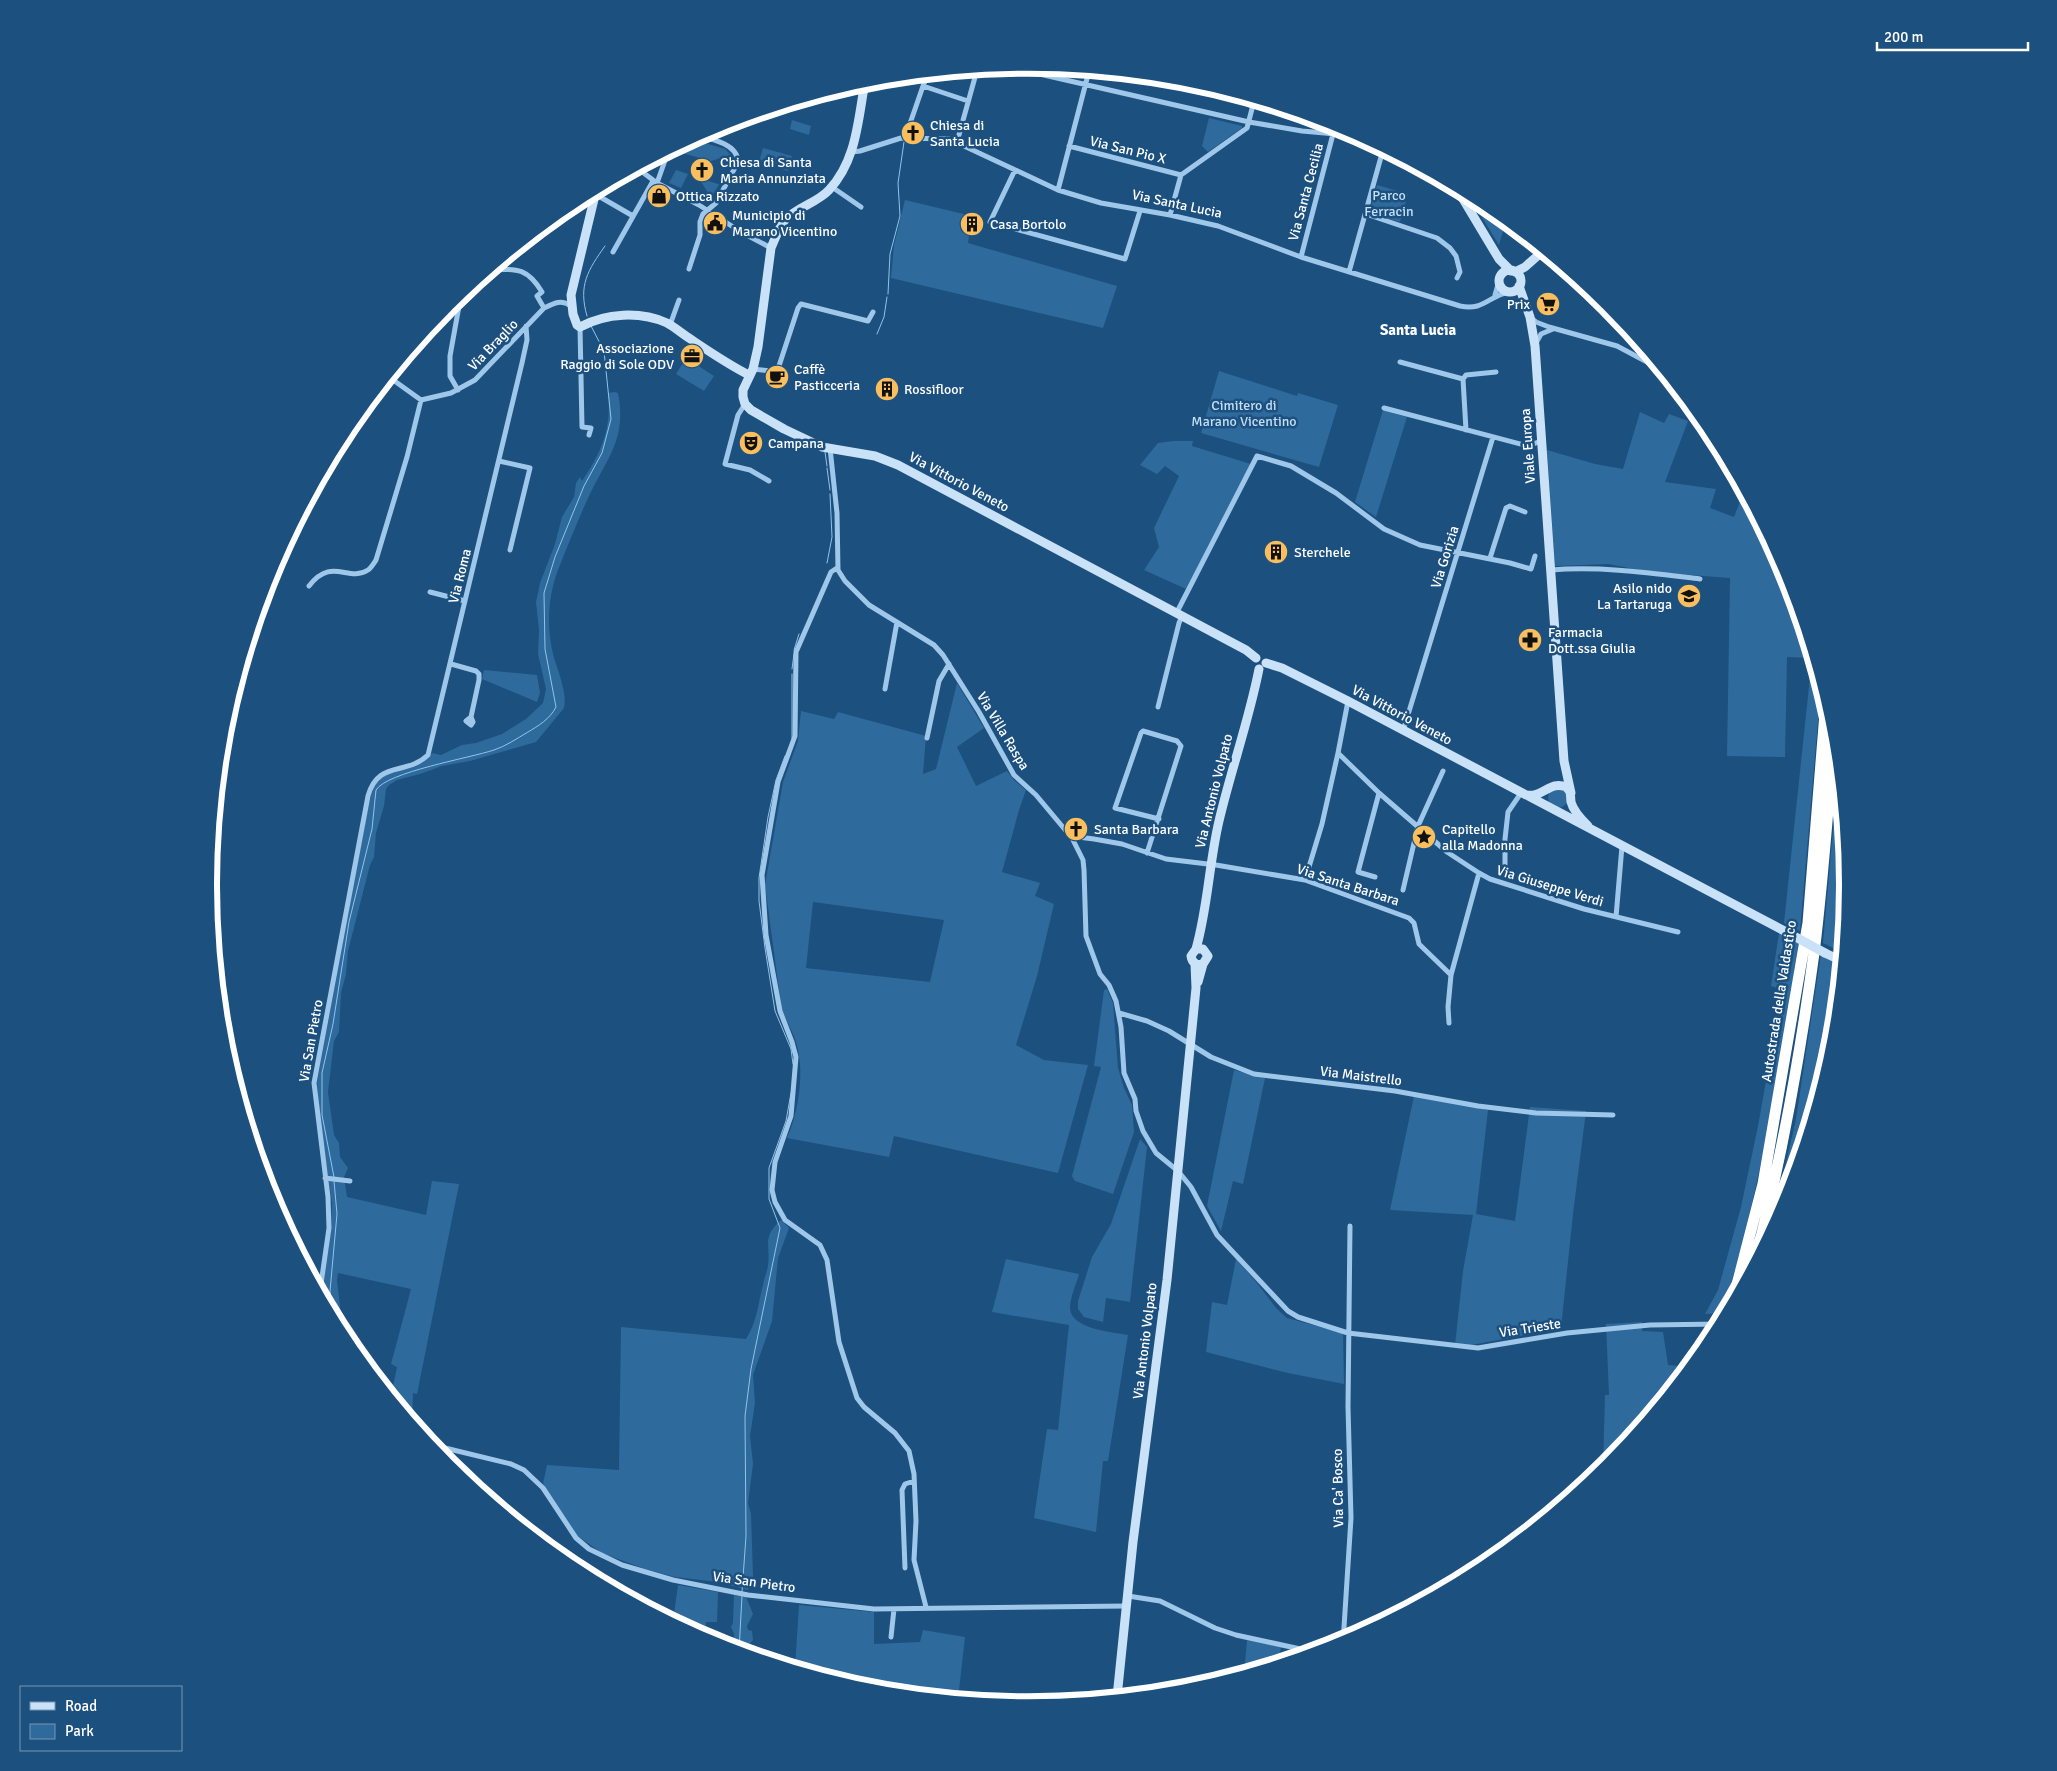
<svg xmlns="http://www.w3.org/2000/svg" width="2057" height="1771" font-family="Signika,sans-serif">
	<rect width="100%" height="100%" fill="#1c507f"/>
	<!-- green -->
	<path fill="#2f6a9d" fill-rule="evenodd" d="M1209,118L1242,126V128L1208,152L1202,146Z
		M792,120L811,126L809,135L790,129Z
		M692,139L725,149L731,155L711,161L682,153V145Z
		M763,148L792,156L788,171L759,162Z
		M676,170L688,174L681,188L669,183Z
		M699,178L718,184L721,181L711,198Z
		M1377,185L1408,194L1400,222L1369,213Z
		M1468,195L1485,203L1506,221L1499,245Z
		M905,200L972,216L968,243L1117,286L1103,328L891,278L894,245Z
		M686,358L714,376L704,391L676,374Z
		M1219,371L1297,396L1298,393L1338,405L1319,467L1201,433Z
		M615,392L618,393C627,439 607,458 589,496C578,520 568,545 558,570C547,598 546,635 556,664C560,676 567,695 564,708L536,742L470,761L442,766L420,774L397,780L389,785L386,789L384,806L376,833L374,857L370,865L348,951L346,974L341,993L339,1032L334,1041L328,1092L334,1135L339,1143L340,1157L348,1168L344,1177L347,1197L426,1215L432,1181L459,1184L417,1394L413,1393L412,1421L391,1396L397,1367L391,1364L411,1289L338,1273L337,1280L342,1324L353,1340L357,1354L346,1341L322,1295L331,1228L332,1203L318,1109L317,1082L365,823C369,807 370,787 383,776L422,763L432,753L441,755L462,745L476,743L502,734L526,719L543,703L546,689L538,654L539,630L536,602L540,583L555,544L562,517L574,497L576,483L580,477L582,481C601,453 612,428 608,393Z
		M1383,410L1407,417L1376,517L1355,502Z
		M1640,412L1664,423L1669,414L1688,421L1665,482L1716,489L1710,508L1734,517L1744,491L1787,572L1821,686L1800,931L1784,923L1812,658L1787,657L1785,757L1727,756L1730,578L1650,572L1608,564L1555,566L1547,450L1595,464L1623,469Z
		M1173,441H1193L1192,446L1251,464L1186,589L1144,570L1159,547L1154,528L1179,476L1165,466L1157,474L1140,465L1158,443Z
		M484,670L537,675L540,693L537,702L482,679Z
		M957,683L984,728L957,747L976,786L1007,771L1015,781L1026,790L1019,810L1002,872L1040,883L1035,896L1054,904L1037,976L1016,1045L1044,1060L1088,1065L1058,1173L894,1136L889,1157L787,1138C799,1111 805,1070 796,1042C792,1029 784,1019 781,1005L765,885L783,782L798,741L801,711L834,719L838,712L926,736L923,774L936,769ZM813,902L944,920L930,982L806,968Z
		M1838,773L1846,860L1839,931L1843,944L1842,952L1823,943Z
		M1548 798a10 10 0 1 1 20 0a10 10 0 1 1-20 0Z
		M1779,933L1799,942L1769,1128L1746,1230L1723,1313L1705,1314L1718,1290L1741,1207L1758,1126L1775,1031L1780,989L1771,986Z
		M1821,954L1834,959L1816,1080L1799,1160L1786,1200L1771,1228L1796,1119Z
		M1107,989L1113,1003L1118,1068L1124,1088L1132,1105L1134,1132L1113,1194L1075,1181L1072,1176L1101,1067L1094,1066L1104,990Z
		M1234,1070L1265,1078L1243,1184L1233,1181L1221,1231L1207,1206Z
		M1414,1096L1488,1110L1476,1214L1515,1221L1530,1107L1586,1111L1573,1214L1561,1328L1466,1346L1455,1345L1463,1271L1473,1215L1390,1210Z
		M1140,1139L1147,1147L1130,1302L1106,1298L1103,1322L1084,1317L1078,1309V1301L1092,1257L1111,1224Z
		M781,1220L789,1228L778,1258L772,1321L753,1375L755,1403L750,1436L753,1464L748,1503L751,1514L753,1576L748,1590L718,1582L675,1577L645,1569L602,1553L576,1535L543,1484L547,1465L619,1470L621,1327L746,1339C757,1322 758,1304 763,1285C764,1278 767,1272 768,1266C771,1244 761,1238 781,1220Z
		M1006,1259L1079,1274C1076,1285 1070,1297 1070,1309C1072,1329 1112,1332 1128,1335L1108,1461H1103L1096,1532L1034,1518L1047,1429L1058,1430L1069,1325L992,1312Z
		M1236,1259L1257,1283L1276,1308L1287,1318L1343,1333L1344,1384L1288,1373L1206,1352L1212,1302L1227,1305Z
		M1642,1322V1331L1663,1332L1668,1365L1690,1367L1603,1470L1605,1395H1609L1606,1324Z
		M587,1574L617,1581L615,1590L586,1575Z
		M678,1585L718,1592L717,1622H706L704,1638L673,1621Z
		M734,1595L746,1597L753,1614L747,1626L748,1630L752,1631L753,1640L747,1647L748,1654L732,1649L734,1634L731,1627L733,1623Z
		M799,1605L874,1612V1644L920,1642L923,1630L965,1637L958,1699L868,1690L795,1668Z
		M1247,1640L1281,1647L1278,1663L1244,1674Z"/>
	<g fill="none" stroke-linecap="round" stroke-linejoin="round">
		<!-- stream -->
		<path stroke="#93c3eb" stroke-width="1" d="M888,294L890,254L900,216L898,183L904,142
			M587,316C578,285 588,270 605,246
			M877,334L884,317L887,297
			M825,452L827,466
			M827,468L830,490
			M827,563L832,537L830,494
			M794,650L799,634
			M792,669L794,654
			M792,738V674
			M785,756L776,780L768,817L759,878V901L765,948L775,1011L791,1049L793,1064
			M334,1177L322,1115V1073L333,1024L349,922L372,829L376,790C387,772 470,758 494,750C506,746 516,739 528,732C538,726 550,719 556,707L545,649L544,593L555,557L584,486L602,453L611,419L604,351L591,326
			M332,1314L330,1291L337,1214L334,1181
			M742,1592L746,1536L745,1416L751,1369L780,1228L769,1199V1168L786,1121L791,1093
			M739,1651L742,1596"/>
		<!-- street -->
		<path stroke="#9fc7e9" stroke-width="5" d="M1009,67L1249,122L1302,131L1358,136
			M923,86L928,75
			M905,138L923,86L968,101
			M957,142L977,70
			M1069,146L1181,175
			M852,152L860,151L901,138L949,139L1058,190L1101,203L1170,215L1218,226L1301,257L1460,306C1483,311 1488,297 1508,292
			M636,169L641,171L657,183L699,205L741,232L771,248
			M1015,170L990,222L1125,259L1140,211
			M657,183L668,152
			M832,187L861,207
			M1058,190L1089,71
			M595,194L633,216
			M1366,214L1437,238L1450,248L1456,256L1460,272L1457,278
			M1170,215L1181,175L1247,128L1254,101
			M613,252L653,181
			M1301,257L1333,134
			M689,269L700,235V222L703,214L716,203L738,162C738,144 712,139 698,136
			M492,270C518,268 528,269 542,292L537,296L544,308
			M1349,272L1381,157
			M1495,295L1499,281
			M448,305L458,307
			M1530,317L1536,322L1549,327L1617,346L1647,362L1658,365
			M670,325L679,300
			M580,327L582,427L591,428L589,435
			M1536,343L1541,334L1553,329
			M1400,362L1463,379
			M753,369L771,371L778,369L798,308L801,304L868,321L873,312
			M389,377L421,400L451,393L475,380L544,308C554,303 561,299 571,306
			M458,390L450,376V356L461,295
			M745,404L738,415L725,464L750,470L769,481
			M1384,408L1528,446L1541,441
			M1466,430L1463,379L1466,375L1496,372
			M830,448L837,513L838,570L845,581L869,605L934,645L943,655L979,712L1014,775L1036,795L1072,838L1083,860L1084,870L1086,936L1100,974L1109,985L1116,1001L1121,1027L1124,1073L1135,1099L1136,1111L1143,1131L1156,1153L1178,1171L1191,1187L1217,1235L1288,1311L1298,1317L1348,1333L1478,1348L1567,1333L1650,1325L1720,1324
			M499,461L530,468L510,550
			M1490,558L1506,508L1510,506L1525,512
			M837,568L831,572L796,652L795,736L778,782L762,875L766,935L780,1011L792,1042L796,1057L791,1116L775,1162L772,1190L775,1202L785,1220L820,1245L827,1260L839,1342L857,1398L864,1407L895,1433L909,1451L914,1474L916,1521L914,1560L926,1607
			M1551,570C1601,566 1650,573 1700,579
			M309,586C332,556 348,583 368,570C371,568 374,563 376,560L407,457L421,400
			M430,592L465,601
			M1177,612L1257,456L1291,466L1336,493L1384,529L1420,545L1510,563L1531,569L1535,556
			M451,664L476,671L479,674V680L471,717L473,722L471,725L466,721L471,717
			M885,689L897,622
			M1348,701L1338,753L1379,793L1447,852L1479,873L1490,879L1584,909L1678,932
			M1158,707L1179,623L1182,616
			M1403,731L1493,437
			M927,738L939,681L949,664
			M1072,838L1078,837L1094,839L1122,844L1166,859L1216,865L1305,880L1409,918L1414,923L1419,944L1451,975L1448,1007L1449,1023
			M1147,853L1181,746L1177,741L1143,731L1141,733L1115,808L1159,819
			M1505,868V839L1508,812L1521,793
			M1375,877L1358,872L1379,793
			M1305,880L1322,824L1338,753
			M1403,890L1418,826L1443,771
			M1616,917L1622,846
			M1451,975L1479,873
			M1119,1013L1147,1021L1169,1031L1211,1057L1254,1074L1395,1091L1478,1106L1536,1113L1613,1115
			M325,1178L350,1181
			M320,1291L329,1228L328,1197L314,1083L368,796C378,760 406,776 428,755L522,363L527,340L526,326
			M428,1440L445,1448L511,1464L524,1470L543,1488L576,1538L589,1549L622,1565L673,1580L748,1595L874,1609L1127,1606
			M905,1568L902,1490L905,1484L914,1481
			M1128,1596L1160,1601L1215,1628L1236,1635L1314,1652
			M891,1637L894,1609
			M1343,1643L1351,1518L1348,1407L1350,1226"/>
		<!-- secondary -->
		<path stroke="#cae2f7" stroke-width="9" d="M865,82C858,119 857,160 829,190C817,203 797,207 785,220C779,227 775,239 771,248L758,347L753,369L743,390V397L745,404L751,410L784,429L822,447L875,456L898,465L1246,650L1256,658
			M1457,189L1499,259L1511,271
			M596,191L571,295L573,314L577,325L580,327C606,313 640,311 667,323C673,326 680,332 686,336C707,350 727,364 749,375
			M1499 281a11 11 0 1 1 22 0a11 11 0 1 1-22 0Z
			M1515,272L1525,267L1543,251
			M1519,286L1530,317L1535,346L1564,761L1571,793
			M1266,663L1282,668L1348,701L1792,935
			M1526,795C1543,798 1550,780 1566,787C1572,792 1570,795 1571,802C1573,810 1582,820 1588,826
			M1196,949C1208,907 1209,863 1219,821C1231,770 1249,720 1259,669
			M1825,953L1842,961
			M1198,982L1203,964L1208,956L1203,949H1196L1191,956C1192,963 1197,966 1203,964
			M1117,1697L1133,1542L1167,1280L1196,988L1195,964"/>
		<!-- highway -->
		<path stroke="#fff" stroke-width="11" d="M1756,1257C1782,1157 1800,1056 1814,953C1823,881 1828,808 1834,735
			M1733,1300L1763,1184L1808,923L1826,701"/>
		<!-- secondary-bridge -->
		<path stroke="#cae2f7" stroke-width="9" d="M1792,935L1825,953"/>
	</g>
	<!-- icons -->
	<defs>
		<g id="church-disc" transform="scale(1.25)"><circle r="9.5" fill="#f9be5d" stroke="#1c507f"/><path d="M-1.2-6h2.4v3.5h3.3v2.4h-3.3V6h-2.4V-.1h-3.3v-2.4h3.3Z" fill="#111"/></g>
		<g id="shop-disc" transform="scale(1.25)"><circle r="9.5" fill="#f9be5d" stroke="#1c507f"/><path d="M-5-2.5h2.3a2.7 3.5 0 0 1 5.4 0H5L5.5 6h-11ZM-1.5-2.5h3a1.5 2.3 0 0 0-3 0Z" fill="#111"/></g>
		<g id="civic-disc" transform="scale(1.25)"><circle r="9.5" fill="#f9be5d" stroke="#1c507f"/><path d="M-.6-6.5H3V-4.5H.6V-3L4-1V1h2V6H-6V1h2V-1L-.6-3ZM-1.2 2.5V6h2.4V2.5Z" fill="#111"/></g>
		<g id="building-disc" transform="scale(1.25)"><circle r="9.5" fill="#f9be5d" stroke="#1c507f"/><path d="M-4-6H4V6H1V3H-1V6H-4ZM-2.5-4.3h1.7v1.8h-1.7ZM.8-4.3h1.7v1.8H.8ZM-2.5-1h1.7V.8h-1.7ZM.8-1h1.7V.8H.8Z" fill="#111"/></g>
		<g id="supermarket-disc" transform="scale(1.25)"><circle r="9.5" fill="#f9be5d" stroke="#1c507f"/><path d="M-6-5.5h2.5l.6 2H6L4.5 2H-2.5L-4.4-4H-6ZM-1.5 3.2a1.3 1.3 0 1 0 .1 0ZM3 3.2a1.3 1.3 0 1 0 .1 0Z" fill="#111"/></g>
		<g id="office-disc" transform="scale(1.25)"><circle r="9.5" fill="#f9be5d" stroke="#1c507f"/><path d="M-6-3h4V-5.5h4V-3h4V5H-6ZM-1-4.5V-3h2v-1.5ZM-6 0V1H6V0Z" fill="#111"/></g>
		<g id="cafe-disc" transform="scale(1.25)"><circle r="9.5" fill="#f9be5d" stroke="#1c507f"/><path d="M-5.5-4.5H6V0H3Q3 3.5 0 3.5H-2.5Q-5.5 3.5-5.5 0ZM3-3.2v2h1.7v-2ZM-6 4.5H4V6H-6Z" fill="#111"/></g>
		<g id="theatre-disc" transform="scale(1.25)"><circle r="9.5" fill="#f9be5d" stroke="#1c507f"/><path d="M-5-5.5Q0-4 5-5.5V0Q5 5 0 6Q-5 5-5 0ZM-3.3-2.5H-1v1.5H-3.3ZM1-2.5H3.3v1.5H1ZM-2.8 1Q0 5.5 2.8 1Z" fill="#111"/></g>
		<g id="school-disc" transform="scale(1.25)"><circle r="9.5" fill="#f9be5d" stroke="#1c507f"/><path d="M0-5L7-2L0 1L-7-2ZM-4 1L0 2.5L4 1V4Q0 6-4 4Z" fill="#111"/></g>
		<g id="pharmacy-disc" transform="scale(1.25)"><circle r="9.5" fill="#f9be5d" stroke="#1c507f"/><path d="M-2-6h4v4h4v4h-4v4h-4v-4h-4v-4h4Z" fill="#111"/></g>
		<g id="sight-disc" transform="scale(1.25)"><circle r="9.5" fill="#f9be5d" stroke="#1c507f"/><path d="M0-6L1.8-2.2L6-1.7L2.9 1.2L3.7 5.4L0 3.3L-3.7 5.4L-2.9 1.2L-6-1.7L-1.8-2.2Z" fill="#111"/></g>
	</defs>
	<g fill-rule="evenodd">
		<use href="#church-disc" x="913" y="133"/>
		<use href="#church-disc" x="702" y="170"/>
		<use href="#shop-disc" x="659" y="196"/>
		<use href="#civic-disc" x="715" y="223"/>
		<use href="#building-disc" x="972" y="224"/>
		<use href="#supermarket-disc" x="1548" y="304"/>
		<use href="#office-disc" x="692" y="356"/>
		<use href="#cafe-disc" x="777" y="377"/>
		<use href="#building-disc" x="887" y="389"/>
		<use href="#theatre-disc" x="751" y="443"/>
		<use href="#building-disc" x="1276" y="552"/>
		<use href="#school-disc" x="1689" y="596"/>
		<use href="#pharmacy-disc" x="1530" y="640"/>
		<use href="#church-disc" x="1076" y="829"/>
		<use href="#sight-disc" x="1424" y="837"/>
	</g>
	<g text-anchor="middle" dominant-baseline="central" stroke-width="5" stroke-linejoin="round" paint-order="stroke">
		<!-- poi labels -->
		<g font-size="14" fill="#fff" stroke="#1c507f" text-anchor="start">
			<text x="930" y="125">Chiesa di<tspan x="930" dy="16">Santa Lucia</tspan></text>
			<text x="720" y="162">Chiesa di Santa<tspan x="720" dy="16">Maria Annunziata</tspan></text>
			<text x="676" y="196">Ottica Rizzato</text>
			<text x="732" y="215">Municipio di<tspan x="732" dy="16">Marano Vicentino</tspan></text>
			<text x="990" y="224">Casa Bortolo</text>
			<text x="1530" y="304" text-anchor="end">Prix</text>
			<text x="674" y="348" text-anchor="end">Associazione<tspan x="674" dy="16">Raggio di Sole ODV</tspan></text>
			<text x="794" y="369">Caffè<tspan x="794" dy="16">Pasticceria</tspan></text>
			<text x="904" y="389">Rossifloor</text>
			<text x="768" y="443">Campana</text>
			<text x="1294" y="552">Sterchele</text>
			<text x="1672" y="588" text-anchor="end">Asilo nido<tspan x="1672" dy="16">La Tartaruga</tspan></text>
			<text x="1548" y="632">Farmacia<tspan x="1548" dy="16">Dott.ssa Giulia</tspan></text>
			<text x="1094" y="829">Santa Barbara</text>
			<text x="1442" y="829">Capitello<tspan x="1442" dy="16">alla Madonna</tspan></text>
		</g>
		<!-- street labels -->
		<g font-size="14" fill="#fff" stroke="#1c507f">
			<text transform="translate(1128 150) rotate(14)">Via San Pio X</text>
			<text transform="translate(1306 192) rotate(-75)">Via Santa Cecilia</text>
			<text transform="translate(1177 204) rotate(12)">Via Santa Lucia</text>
			<text transform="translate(493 345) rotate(-46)">Via Braglio</text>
			<text transform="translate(1528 446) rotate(-94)">Viale Europa</text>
			<text transform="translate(959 482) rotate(28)">Via Vittorio Veneto</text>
			<text transform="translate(1445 557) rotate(-73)">Via Gorizia</text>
			<text transform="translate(460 576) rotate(-76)">Via Roma</text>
			<text transform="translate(1402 715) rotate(28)">Via Vittorio Veneto</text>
			<text transform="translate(1003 731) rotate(59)">Via Villa Raspa</text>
			<text transform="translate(1214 791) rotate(-76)">Via Antonio Volpato</text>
			<text transform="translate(1348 885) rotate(18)">Via Santa Barbara</text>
			<text transform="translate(1550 886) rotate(17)">Via Giuseppe Verdi</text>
			<text transform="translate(1779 1001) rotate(-81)">Autostrada della Valdastico</text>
			<text transform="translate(311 1041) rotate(-80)">Via San Pietro</text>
			<text transform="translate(1361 1076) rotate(7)">Via Maistrello</text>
			<text transform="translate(1530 1328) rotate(-9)">Via Trieste</text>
			<text transform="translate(1145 1341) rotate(-83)">Via Antonio Volpato</text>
			<text transform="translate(1338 1488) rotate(-91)">Via Ca' Bosco</text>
			<text transform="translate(754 1582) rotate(8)">Via San Pietro</text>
		</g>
		<!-- park labels -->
		<g font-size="14" fill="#c4dff7" stroke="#1c507f">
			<text x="1389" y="195">Parco<tspan x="1389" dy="16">Ferracin</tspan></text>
			<text x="1244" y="405">Cimitero di<tspan x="1244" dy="16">Marano Vicentino</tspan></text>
		</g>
		<!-- neighbourhood labels -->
		<g font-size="15" font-weight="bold" fill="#fff" stroke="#1c507f">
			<text x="1418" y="330">Santa Lucia</text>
		</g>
	</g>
	<!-- crop -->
	<path d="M0 0H2057V1771H0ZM217 885a811 811 0 1 1 1622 0a811 811 0 1 1-1622 0Z" fill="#1c507f" fill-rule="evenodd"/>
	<path fill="none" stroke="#fff" stroke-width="6" d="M217 885a811 811 0 1 1 1622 0a811 811 0 1 1-1622 0Z"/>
	<!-- legend -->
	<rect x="20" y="1686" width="162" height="65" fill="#1c507f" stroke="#7796b2"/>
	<rect x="30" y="1702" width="25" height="8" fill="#cae2f7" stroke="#7796b2"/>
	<text x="65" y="1711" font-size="15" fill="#ffffff">Road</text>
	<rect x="30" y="1724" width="25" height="15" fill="#2f6a9d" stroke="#7796b2"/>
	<text x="65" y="1736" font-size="15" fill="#ffffff">Park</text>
	<!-- scale -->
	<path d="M1877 42v8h151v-8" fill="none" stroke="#ffffff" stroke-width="2.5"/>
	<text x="1884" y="42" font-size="15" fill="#ffffff" stroke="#1c507f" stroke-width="4" paint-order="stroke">200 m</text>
</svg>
